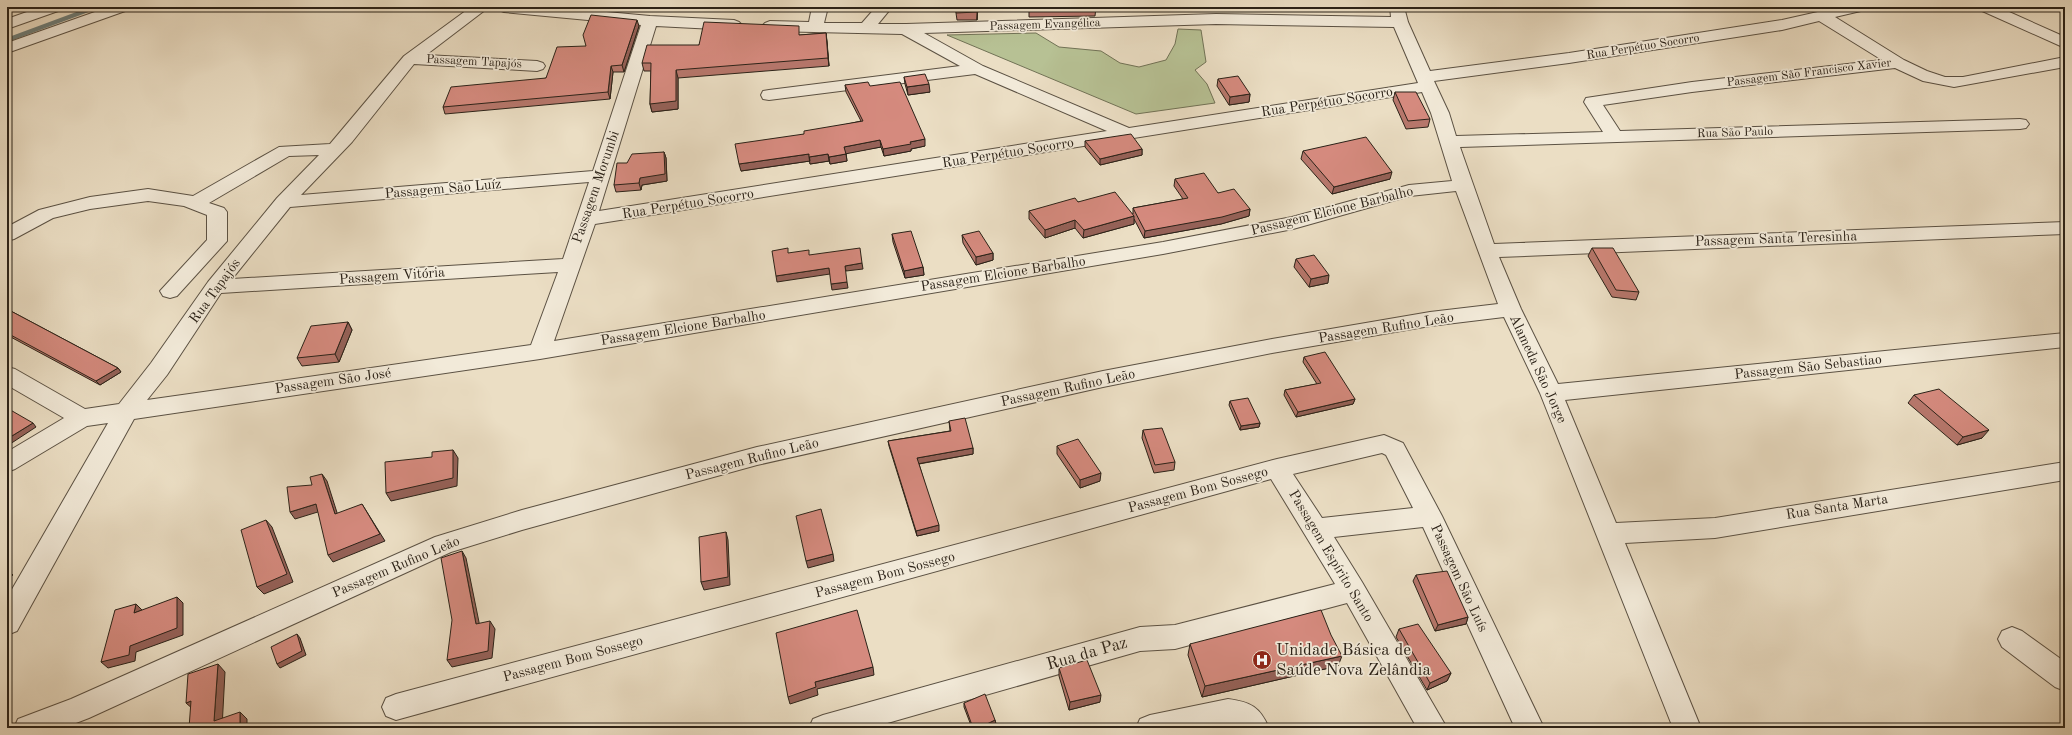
<svg xmlns="http://www.w3.org/2000/svg" width="2072" height="735" font-family="'Old Standard TT',serif">
	<rect width="100%" height="100%" fill="#ebdec4"/>
	<filter id="stains"><feTurbulence type="fractalNoise" baseFrequency=".005" numOctaves="4"/><feColorMatrix values="0 0 0 0 .2 0 0 0 0 .09 0 0 0 0 .02 0 0 0 .5 -.17"/></filter>
	<radialGradient id="worn" r=".72"><stop offset=".6" stop-color="#630" stop-opacity="0"/><stop offset="1" stop-color="#630" stop-opacity=".3"/></radialGradient>
	<!-- green -->
	<path fill="#b7c194" stroke="#717256" d="M1178,29L1201,30L1206,62L1195,70L1207,84L1215,103L1136,114L947,35L1036,33L1059,47L1101,51L1120,63L1139,67L1166,60L1175,44Z"/>
	<g fill="none" stroke-linecap="round" stroke-linejoin="round">
		<!-- stream -->
		<path stroke="#6e7e7a" stroke-width="4.5" d="M7,40L96,7"/>
		<!-- minor casing -->
		<g stroke="#5b5143" stroke-width="2">
			<path id="minor" d="M41,7H64L61,10L7,29V19Z
				M109,7H131L128,10L7,53V43Z
				M471,7H489L426,55L537,61L543,63L545,66L543,69L537,71L414,64L352,142L301,195L593,171L641,25L504,12L499,10L496,7H552L650,16L734,20L739,22L742,25L739,28L734,30L656,26L599,211L1107,131L975,74L769,100L763,99L761,95L763,91L769,90L960,66L902,34L770,31L765,29L762,26L765,23L770,21L809,22L812,7H828L824,23H862L876,7H892L878,24H906L1216,14L1391,17L1390,7H1404L1408,22L1430,71L1569,53L1782,20L1840,7H1868L1865,10L1835,17L1904,60L1927,71L1945,77H1963L2065,57V67L1954,87L1923,81L1895,68L1692,92L1603,105L1620,131L2020,119L2026,120L2029,124L2026,128L2020,129L1460,147L1494,244L2065,222V234L1499,257L1521,309L1558,384L2065,333V347L1565,400L1616,523L1715,518L2065,462V480L1715,538L1625,543L1701,728H1673L1540,393L1504,317L1430,326L1272,353L1103,387L757,465L522,530L451,552L89,718L63,728H14L18,719L71,699L435,537L522,510L757,447L1103,371L1272,339L1430,312L1498,304L1456,191L1410,196L1293,229L1163,254L540,359L134,419L17,631L7,635V598L108,423L87,426L15,469L7,472V452L64,418L7,385V367L15,369L85,409L119,404L151,363L208,282L277,198L319,155L289,156L209,203L224,208L227,212V241L177,296L170,298L163,296L160,291L207,240V215L184,206L148,201L90,209L53,218L14,239L7,241V227L39,210L90,197L148,189L193,196L279,147L330,144L404,56ZM1819,21L1882,60L1692,82L1586,98L1584,102L1603,132L1456,136L1449,113L1434,81L1569,63L1782,30ZM1216,24L1394,27L1418,83L1129,128L983,66L924,33ZM1422,92L1431,113L1452,181L1409,185L1292,217L1163,242L554,341L595,224ZM589,182L563,259L232,279L290,207ZM558,272L531,345L147,400L167,375L221,293Z
				M1977,7H1998L2065,37V48L1980,10Z
				M1384,435L1403,443L1442,516L1544,728H1515L1423,527L1334,537L1362,582L1447,728H1417L1347,603L1175,649L1140,651L870,728H809L813,719L823,715L1140,627L1175,625L1335,584L1271,479L396,720L386,716L382,707L386,698L396,694L1277,459ZM1382,453L1386,455L1413,508L1322,518L1293,474Z
				M2012,627L2022,631L2065,662V691L2055,687L2002,647L1998,639L2002,631Z
				M1228,699C1251,702 1260,707 1269,728H1237L1228,725L1214,728H1136L1140,719L1150,715Z"/>
		</g>
		<!-- minor -->
		<use href="#minor" fill="#f2ead9" fill-rule="evenodd"/>
	</g>
	<!-- wall -->
	<path fill="#b7776c" stroke="#2b2218" d="M957,7H978L977,20H957L956,13Z
		M1096,7L1095,16L1029,17V8Z
		M1196,7H1235V10H1195Z
		M1343,7H1380V9L1344,10Z
		M639,26L624,72H613L610,99L445,114L443,107L546,78L586,46Z
		M826,33L829,66L678,78V109L652,112L650,104L651,71H644L642,63L699,45L800,35Z
		M904,77L930,92L908,95L905,84Z
		M1218,79L1250,94L1249,102L1229,105L1217,86Z
		M845,85L870,86L925,146L911,149V151L884,156L881,147L846,153L847,161L830,164L829,161L810,164V161L741,171L804,134L861,121L846,92Z
		M1395,92L1430,119L1428,127L1406,129L1393,100Z
		M1085,141L1142,149V155L1100,165L1085,147Z
		M1303,151L1390,179L1332,194L1301,159Z
		M664,152L666,158L667,181L642,185L641,190L616,192L614,185L627,163Z
		M1175,179L1218,193L1250,209L1249,216L1221,224L1144,238L1134,219V224L1083,238L1075,228L1045,238L1029,219V211L1078,202L1133,214V208L1183,199L1174,186Z
		M892,234L923,267L924,275L905,278L893,242Z
		M962,235L993,253V260L976,265L963,243Z
		M1592,248L1639,292L1636,300L1612,297L1588,256Z
		M1296,259L1328,283L1309,287L1294,267Z
		M7,309L118,368L121,372L100,385L7,335Z
		M348,322L352,330L339,362L302,366L297,358Z
		M1304,357L1355,399L1353,404L1296,417L1284,395L1285,390L1317,384L1303,362Z
		M1914,395L1982,438L1957,445L1908,403Z
		M1230,401L1260,423L1259,427L1240,430L1229,405Z
		M949,421L973,448V454L919,464L939,531L917,536L889,446L888,441L950,431Z
		M1143,430L1175,462L1174,470L1154,473L1142,438Z
		M1057,446L1100,481L1080,488L1057,454Z
		M1416,575L1468,617L1466,624L1435,631L1413,581Z
		M1399,629L1451,673L1447,681L1427,690L1396,637Z
		M1190,644L1338,666L1202,697L1188,655Z
		M1059,668L1100,702L1069,710L1059,676Z
		M964,703L995,720L996,724L987,728H972L964,707Z"/>
	<!-- shaded-wall -->
	<path fill="#956158" stroke="#2b2218" d="M977,7H978L977,20Z
		M637,20L639,26L624,72L622,65Z
		M826,33L827,41L829,66L828,58Z
		M611,66L613,72L610,99L608,92Z
		M676,70L678,78V109L652,112L650,104Z
		M929,84L930,92L908,95L907,87Z
		M1250,94L1249,102L1229,105L1230,97Z
		M925,139V146L911,149V151L884,156L883,149L910,142Z
		M880,140L881,147L845,154L844,147Z
		M1142,149V155L1100,165V159Z
		M664,152L666,158L667,181L642,185L641,190L639,183L640,178Z
		M809,154L810,161L741,171L739,164Z
		M828,154L829,161L810,164L809,157Z
		M846,154L847,161L830,164L829,157Z
		M1392,172L1390,179L1332,194L1334,187Z
		M1250,209L1249,216L1221,224L1144,238L1145,231Z
		M1134,216V224L1083,238L1084,230Z
		M1075,220V228L1045,238V230Z
		M993,253V260L976,265V257Z
		M862,263L863,269L846,271L845,266Z
		M923,267L924,275L905,278L904,271Z
		M829,268L830,274L777,282L776,276Z
		M1329,275L1328,283L1309,287L1311,279Z
		M847,282L848,288L832,290L831,284Z
		M348,322L352,330L339,362L335,354Z
		M118,368L121,372L100,385L96,381Z
		M1355,399L1353,404L1296,417L1298,412Z
		M33,423L36,427L7,446V439Z
		M1260,423L1259,427L1240,430L1241,426Z
		M1989,430L1982,438L1957,445L1963,437Z
		M973,448V454L917,464V458Z
		M453,450L458,458L457,486L391,501L386,493Z
		M1101,473L1100,481L1080,488V480Z
		M322,474L327,481L340,522L335,514Z
		M316,504L321,511L295,519L290,512Z
		M362,504L385,541L333,562L328,555Z
		M266,520L272,527L293,582L264,594L257,587Z
		M939,525V531L917,536L916,531Z
		M726,532L728,540L730,585L704,590L701,582Z
		M462,551L466,558L481,632L476,624Z
		M833,554L834,561L808,568L806,561Z
		M7,569L13,575L7,579Z
		M177,597L183,603V635L136,652L135,661L108,668L101,662L130,646Z
		M136,604L142,610L134,613Z
		M1468,617L1466,624L1435,631L1438,625Z
		M490,621L495,629L492,658L452,667L447,660Z
		M297,634L300,638L306,655L280,668L277,664Z
		M1342,656L1338,666L1202,697L1205,686Z
		M218,664L225,672L222,728L214,721Z
		M873,667L874,675L817,689L818,695L790,704L788,697L815,682Z
		M1451,673L1447,681L1427,690L1430,683Z
		M1101,695L1100,702L1069,710L1070,702Z
		M191,701L194,710L186,703Z
		M240,712L247,719V728H240Z
		M995,720L996,724L987,728H979Z"/>
	<!-- building -->
	<path fill="#d58a7e" stroke="#2b2218" d="M957,7H977V12L956,13Z
		M1029,7H1095L1029,8Z
		M591,15L637,20L622,65L611,66L608,92L443,107L451,87L546,78L557,47L586,46L583,35Z
		M704,22L799,26V35L826,33L828,58L676,70V101L650,104L651,63H642L647,45H699Z
		M925,74L929,84L907,87L904,77Z
		M1238,76L1250,94L1230,97L1218,79Z
		M868,82L870,86L900,82L925,139L910,142L911,144L883,149L880,140L844,147L846,154L829,157L828,154L809,157V154L739,164L735,144L804,134V131L863,121L845,85Z
		M1395,92H1416L1430,119L1408,121Z
		M1131,134L1142,149L1100,159L1085,141Z
		M1366,137L1392,172L1334,187L1303,151Z
		M664,152L665,174L640,178L639,183L614,185L617,163H627L632,154Z
		M1204,173L1218,193L1234,189L1250,209L1222,217L1145,231L1133,208L1188,198L1175,179Z
		M1115,192L1134,216L1084,230L1075,220L1045,230L1029,211L1075,198L1078,202Z
		M911,231L923,267L904,271L892,234Z
		M979,231L993,253L976,257L962,235Z
		M788,248V253L809,250V255L860,248L862,263L845,266L847,282L831,284L829,268L776,276L772,251Z
		M1592,248H1613L1639,292L1616,290Z
		M1314,255L1329,275L1311,279L1296,259Z
		M7,309L118,368L96,381L7,333Z
		M348,322L335,354L297,358L311,326Z
		M1325,352L1355,399L1298,412L1285,390L1321,383L1304,357Z
		M1939,389L1989,430L1963,437L1914,395Z
		M1248,398L1260,423L1241,426L1230,401Z
		M7,408L33,423L7,439Z
		M965,418L973,448L917,458L939,525L916,531L888,441L951,431L949,421Z
		M1162,428L1175,462L1155,465L1143,430Z
		M1078,439L1101,473L1080,480L1057,446Z
		M453,450V478L386,493L385,462L432,457V452Z
		M322,474L335,514L362,504L380,534L328,555L316,504L290,512L287,487L312,485L310,477Z
		M821,509L833,554L806,561L796,516Z
		M266,520L287,574L257,587L241,530Z
		M726,532L728,577L701,582L699,537Z
		M462,551L476,624L490,621L488,651L447,660L452,620L441,558Z
		M1447,571L1468,617L1438,625L1416,575Z
		M177,597V628L130,646L129,655L101,662L115,610L136,604L134,613Z
		M857,610L873,667L815,682L816,687L788,697L776,633Z
		M1321,610L1331,635L1342,656L1205,686L1190,644Z
		M1418,624L1451,673L1430,683L1399,629Z
		M297,634L302,651L277,664L271,647Z
		M1087,660L1101,695L1070,702L1059,668Z
		M218,664L214,721L240,712V728H189L191,701L186,703L188,674Z
		M985,694L995,720L979,728H973L964,703Z"/>
	<!-- icons -->
	<defs>
		<g id="hospital-disc" transform="scale(1)"><circle r="9.5" fill="#8f2418" stroke="#f2ead9"/><path d="M-5-5h3v3.5h4V-5h3V5h-3V1.5h-4V5h-3Z" fill="#fff"/></g>
	</defs>
	<g fill-rule="evenodd">
		<use href="#hospital-disc" x="1262" y="660"/>
	</g>
	<g text-anchor="middle" dominant-baseline="central" stroke-width="3.5" stroke-linejoin="round" paint-order="stroke">
		<!-- far-street labels -->
		<g font-size="12" fill="#2b2218" stroke="#f2ead9">
			<text transform="translate(1045 25) rotate(-2)">Passagem Evangélica</text>
			<text transform="translate(1643 47) rotate(-9)">Rua Perpétuo Socorro</text>
			<text transform="translate(474 62) rotate(3)">Passagem Tapajós</text>
			<text transform="translate(1809 73) rotate(-7)">Passagem São Francisco Xavier</text>
			<text transform="translate(1735 133) rotate(-2)">Rua São Paulo</text>
		</g>
		<!-- street labels -->
		<g font-size="14" fill="#2b2218" stroke="#f2ead9">
			<text transform="translate(1327 102) rotate(-9)">Rua Perpétuo Socorro</text>
			<text transform="translate(1008 153) rotate(-9)">Rua Perpétuo Socorro</text>
			<text transform="translate(596 187) rotate(-71)">Passagem Morumbi</text>
			<text transform="translate(443 189) rotate(-5)">Passagem São Luíz</text>
			<text transform="translate(688 204) rotate(-9)">Rua Perpétuo Socorro</text>
			<text transform="translate(1332 211) rotate(-14)">Passagem Elcione Barbalho</text>
			<text transform="translate(1776 239) rotate(-2)">Passagem Santa Teresinha</text>
			<text transform="translate(1003 274) rotate(-9)">Passagem Elcione Barbalho</text>
			<text transform="translate(392 276) rotate(-4)">Passagem Vitória</text>
			<text transform="translate(215 291) rotate(-54)">Rua Tapajós</text>
			<text transform="translate(683 328) rotate(-9)">Passagem Elcione Barbalho</text>
			<text transform="translate(1386 328) rotate(-9)">Passagem Rufino Leão</text>
			<text transform="translate(1808 367) rotate(-6)">Passagem São Sebastiao</text>
			<text transform="translate(1538 369) rotate(65)">Alameda São Jorge</text>
			<text transform="translate(333 381) rotate(-8)">Passagem São José</text>
			<text transform="translate(1068 388) rotate(-12)">Passagem Rufino Leão</text>
			<text transform="translate(752 459) rotate(-14)">Passagem Rufino Leão</text>
			<text transform="translate(1198 490) rotate(-15)">Passagem Bom Sossego</text>
			<text transform="translate(1837 507) rotate(-9)">Rua Santa Marta</text>
			<text transform="translate(1331 556) rotate(59)">Passagem Espírito Santo</text>
			<text transform="translate(396 567) rotate(-23)">Passagem Rufino Leão</text>
			<text transform="translate(885 575) rotate(-15)">Passagem Bom Sossego</text>
			<text transform="translate(1459 578) rotate(65)">Passagem São Luís</text>
			<text transform="translate(573 659) rotate(-15)">Passagem Bom Sossego</text>
		</g>
		<!-- near-poi labels -->
		<g font-size="17" fill="#2b2218" stroke="#f2ead9" text-anchor="start">
			<text x="1276" y="650">Unidade Básica de<tspan x="1276" dy="20">Saúde Nova Zelândia</tspan></text>
		</g>
		<!-- near-street labels -->
		<g font-size="17" fill="#2b2218" stroke="#f2ead9">
			<text transform="translate(1087 654) rotate(-16)">Rua da Paz</text>
		</g>
	</g>
	<!-- margin -->
	<rect width="2072" height="735" fill="none" stroke="#ebdec4" stroke-width="24"/>
	<rect x="8" y="8" width="2056" height="719" fill="none" stroke="#2b2218" stroke-width="2"/>
	<rect x="12" y="12" width="2048" height="711" fill="none" stroke="#2b2218"/>
	<rect width="100%" height="100%" filter="url(#stains)"/>
	<rect width="100%" height="100%" fill="url(#worn)"/>
</svg>
